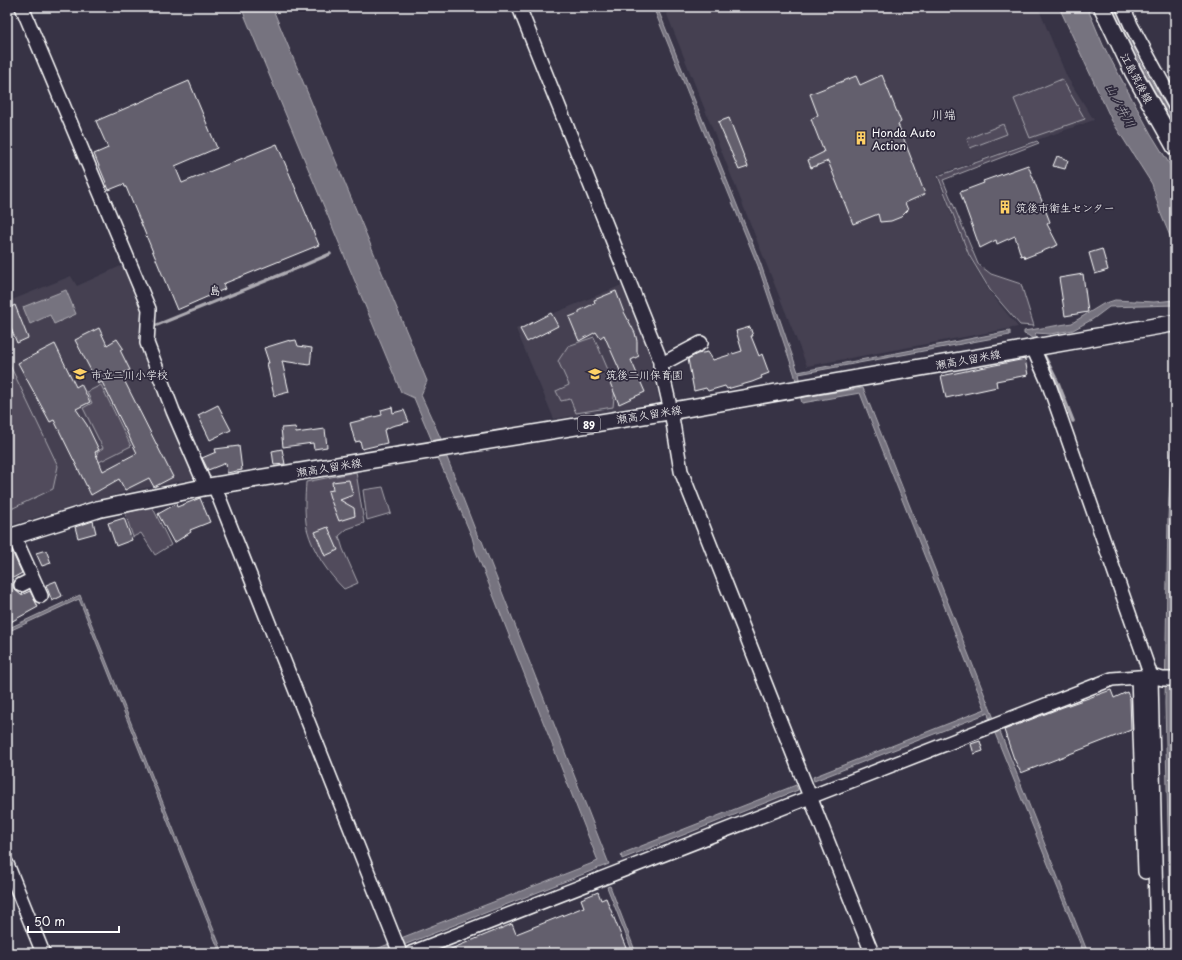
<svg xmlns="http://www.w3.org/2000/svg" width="1182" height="960" font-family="'Playpen Sans','Klee One',sans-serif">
	<rect width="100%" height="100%" fill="#373345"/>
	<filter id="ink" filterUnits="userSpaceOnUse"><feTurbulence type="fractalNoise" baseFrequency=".025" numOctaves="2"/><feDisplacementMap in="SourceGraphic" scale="8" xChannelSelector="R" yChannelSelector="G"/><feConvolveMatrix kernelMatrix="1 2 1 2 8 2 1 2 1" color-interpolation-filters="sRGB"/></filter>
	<g filter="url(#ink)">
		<!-- built -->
		<path fill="#444051" d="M664,7H1038L1067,77L1094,120L936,175L968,255L989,291L1018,327L807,366Z
			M125,264L143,305L140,339L165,409L197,478L125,492L7,526V302L71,276L77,286Z
			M622,285L648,349L659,399L657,403L554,419L516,329Z"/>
		<!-- green -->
		<path fill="#514c5c" stroke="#a8a6ae" d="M1062,79L1085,119L1030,138L1014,99Z
			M1003,124L1007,134L970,148L967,139Z
			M1037,141L1039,143L943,180L978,264L991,274L1021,284L1034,326L1020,325L990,290L969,255L938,176Z
			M594,337L615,386L613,407L576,413L570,399L561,401L556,391L569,385L558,361L568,346Z
			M7,359L58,466L53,489L7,511Z
			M101,385L131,446L99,462L97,458L98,456L97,452L103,448L83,408L92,403L87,392Z
			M356,472L364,523L347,529L339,536L343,549L358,583L344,589C328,573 313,552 307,529C304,513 305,497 306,482Z
			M383,487L391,513L367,520L363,490Z
			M152,506L171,545L155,555L141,533L133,537L125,513Z"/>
		<!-- water -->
		<path fill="#76737f" stroke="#adabb2" d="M241,7H272L427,381L421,395L441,439L446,455L478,537L482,541L609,864L404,945L401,938L598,861L475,549L472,537L433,446L432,441L414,398L401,392Z
			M653,7H657L760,262L798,372L1010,331V335L799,374L804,397L863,388L993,716L989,718L988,713L814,781L813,777L985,709L860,393L802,403L794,373L758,266Z
			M1059,7H1087L1103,45L1151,134L1175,173V248L1160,212L1152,184L1112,121Z
			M1112,7H1116L1139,59L1175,122V128L1138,61Z
			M66,290L76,314L54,324L50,315L30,324L23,307Z
			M1115,300L1154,302L1175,300V305L1109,307L1093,319L1073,330L1050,334L1036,333L1035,334L1044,355C1037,348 1035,336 1024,334V331L1072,323L1103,304Z
			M1175,429V953H1171L1165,703L1168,517L1171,453Z
			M80,595L223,953H220L79,599L7,632V629Z
			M999,729L1088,953H1084L994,731Z
			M796,785L798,790L622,859L621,854Z
			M610,886L636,953H633L607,887Z
			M389,944L392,950L385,953H366Z"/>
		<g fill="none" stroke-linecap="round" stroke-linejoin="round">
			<!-- stream -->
			<path stroke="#adabb2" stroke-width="3.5" d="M152,327L300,267L330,254
				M1044,355L1058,383L1073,421"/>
		</g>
		<!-- building -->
		<path fill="#635f6d" stroke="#fff" d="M882,75L901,122L898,124L925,194L905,203L908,210L901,217L891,221L880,222L878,214L853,224L828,161L811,168L808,160L824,152L811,119L818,115L810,94L856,76L860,85Z
			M189,81L217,148L175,166L182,183L277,144L319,245L223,284L225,289L177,310L126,187H125L124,184L109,190L94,154L108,148L96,121Z
			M729,118L748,167L739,170L718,122Z
			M1057,156L1068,160L1065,169L1053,166Z
			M1028,165L1050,222L1047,224L1058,245L1025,258L1024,255L1021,256L1015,236L997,244L996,240L980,248L960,192L984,183L983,181Z
			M1102,249L1108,270L1095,274L1089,253Z
			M1083,274L1088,312L1065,316L1059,278Z
			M616,291L623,310L635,333L637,341V352L639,356L631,360L645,392L619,404L608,378L621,373L604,335L600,338L596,332L579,341L569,317L579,313V311L595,303L594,300Z
			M15,305L28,338L17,343L7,319V309Z
			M551,313L558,326L527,342L520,329Z
			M750,327L753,336H751L759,356L762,354L769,373L761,376L762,378L752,382L727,389L725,386L708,391L706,388L694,391L688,359L697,354L708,352L713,360L742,351L736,331Z
			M99,328L107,345L117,339L123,348L120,350L130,370L121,374L173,477L154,487L149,478L125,490L119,479L91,495L54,420L50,422L18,363L55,344L76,387L81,384L90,402L76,409L87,425L99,450L95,452L103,471L137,453L102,382L98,384L75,340Z
			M290,340V341L296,340L298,346L312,348L310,365L282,361L289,392L274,396L267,363H269L264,348Z
			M1025,359L1028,375L996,381L997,387L946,398L941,376Z
			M218,405L231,430L210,440L198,415Z
			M392,407L393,413L404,410L409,422L392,426L384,430L387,443L362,449L360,441L355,442L350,423L382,415L381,410Z
			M295,427L296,433L325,429L327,447L314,449L313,443L283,447L281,428Z
			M239,446L242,470L227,473L226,463L208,470L202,458L216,452L215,449Z
			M282,449L285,464L274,465L272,451Z
			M349,480L353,495L340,500L354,508L355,516L339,521L330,498L328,491L333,490L332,482Z
			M200,498L210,522L190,530L191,532L174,543L158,514L176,504L177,507Z
			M124,518L132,540L116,546L108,523Z
			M93,521L96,533L78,538L75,527Z
			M328,527L338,550L325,556L315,532Z
			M7,547H10L22,573L13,578L14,581L13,585L14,589L21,595L30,591L38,607L7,624Z
			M46,550L51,563L42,566L36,553Z
			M56,581L62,596L52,601L46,585Z
			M1111,690L1114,698L1127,692L1130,699L1131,730L1021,773L1014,759L1004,730L1063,707Z
			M980,741L983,751L974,754L971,744Z
			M598,892L601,900L606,898L628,953H441L512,924L516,934L584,907L581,899Z"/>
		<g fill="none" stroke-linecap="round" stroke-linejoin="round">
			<!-- minor casing -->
			<g stroke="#fff" stroke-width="16">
				<path id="minor" d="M22,7L149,309L147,343L173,411L206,487
					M519,7L658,354L671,411L681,471L872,953
					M1123,7L1131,25L1175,106
					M1033,348L1048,382L1151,676L1157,953
					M660,365L701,343
					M214,485L400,953
					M14,536L41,596
					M21,585L33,579
					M1138,677L1145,872
					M7,864L43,953
					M411,953L1112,679L1151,676L1163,679H1175"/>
			</g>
			<!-- major casing -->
			<g stroke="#fff" stroke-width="19">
				<path id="major" d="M1102,7L1133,72L1175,147
					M7,538L99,509L206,487L671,411L1175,323"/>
			</g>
			<!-- minor -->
			<use href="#minor" stroke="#2f2a3d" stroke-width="13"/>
			<!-- major -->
			<use href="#major" stroke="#2f2a3d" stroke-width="16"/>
		</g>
	</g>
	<!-- icons -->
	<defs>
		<g id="building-bare" transform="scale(1.08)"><path d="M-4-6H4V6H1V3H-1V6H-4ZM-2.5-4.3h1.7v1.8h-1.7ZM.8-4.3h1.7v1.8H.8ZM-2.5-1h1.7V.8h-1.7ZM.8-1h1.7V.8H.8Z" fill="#ffd166" stroke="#2f2a3d" stroke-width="2.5" paint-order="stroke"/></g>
		<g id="school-bare" transform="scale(1.08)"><path d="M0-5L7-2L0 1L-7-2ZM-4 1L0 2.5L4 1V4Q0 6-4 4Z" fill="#ffd166" stroke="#2f2a3d" stroke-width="2.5" paint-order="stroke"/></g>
	</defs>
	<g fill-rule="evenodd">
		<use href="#building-bare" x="861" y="138"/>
		<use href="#building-bare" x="1005" y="207"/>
		<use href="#school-bare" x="80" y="374"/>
		<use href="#school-bare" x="595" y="374"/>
	</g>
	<g text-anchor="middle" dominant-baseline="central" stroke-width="3.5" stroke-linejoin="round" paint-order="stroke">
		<!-- shield labels -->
		<rect fill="#2f2a3d" stroke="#c1bfc5" stroke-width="1" x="578" y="416" width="22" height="16" rx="3"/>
		<g font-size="10" font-weight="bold" fill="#fff">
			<text x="589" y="424">89</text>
		</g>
		<!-- street labels -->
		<g font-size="11" fill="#fff" stroke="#2f2a3d">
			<text transform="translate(1137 78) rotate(62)">江島筑後線</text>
			<text transform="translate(968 359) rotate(-10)">瀬高久留米線</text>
			<text transform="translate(649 414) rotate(-9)">瀬高久留米線</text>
			<text transform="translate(329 467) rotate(-9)">瀬高久留米線</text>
		</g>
		<!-- poi labels -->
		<g font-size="11" fill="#fff" stroke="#2f2a3d" text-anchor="start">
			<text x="872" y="132">Honda Auto<tspan x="872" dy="13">Action</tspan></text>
			<text x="1016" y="207">筑後市衛生センター</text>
			<text x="91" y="374">市立二川小学校</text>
			<text x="606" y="374">筑後二川保育園</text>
		</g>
		<!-- water labels -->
		<g font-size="12" font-style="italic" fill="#b4b2b9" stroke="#2f2a3d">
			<text transform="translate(1121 105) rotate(62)">山ノ井川</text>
		</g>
		<!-- neighbourhood labels -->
		<g font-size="12" fill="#fff" stroke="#2f2a3d">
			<text x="944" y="114">川端</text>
			<text x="215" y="290">島</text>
		</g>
	</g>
	<!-- margin -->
	<rect width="1182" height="960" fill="none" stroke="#2f2a3d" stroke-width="24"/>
	<rect x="12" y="12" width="1158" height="936" fill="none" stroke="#fff" stroke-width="1.5" filter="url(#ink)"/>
	<!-- scale -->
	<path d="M28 926v6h91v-6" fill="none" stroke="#ffffff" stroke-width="2"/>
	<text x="34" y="926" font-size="12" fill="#ffffff" stroke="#2f2a3d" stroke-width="3" paint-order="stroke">50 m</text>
</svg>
